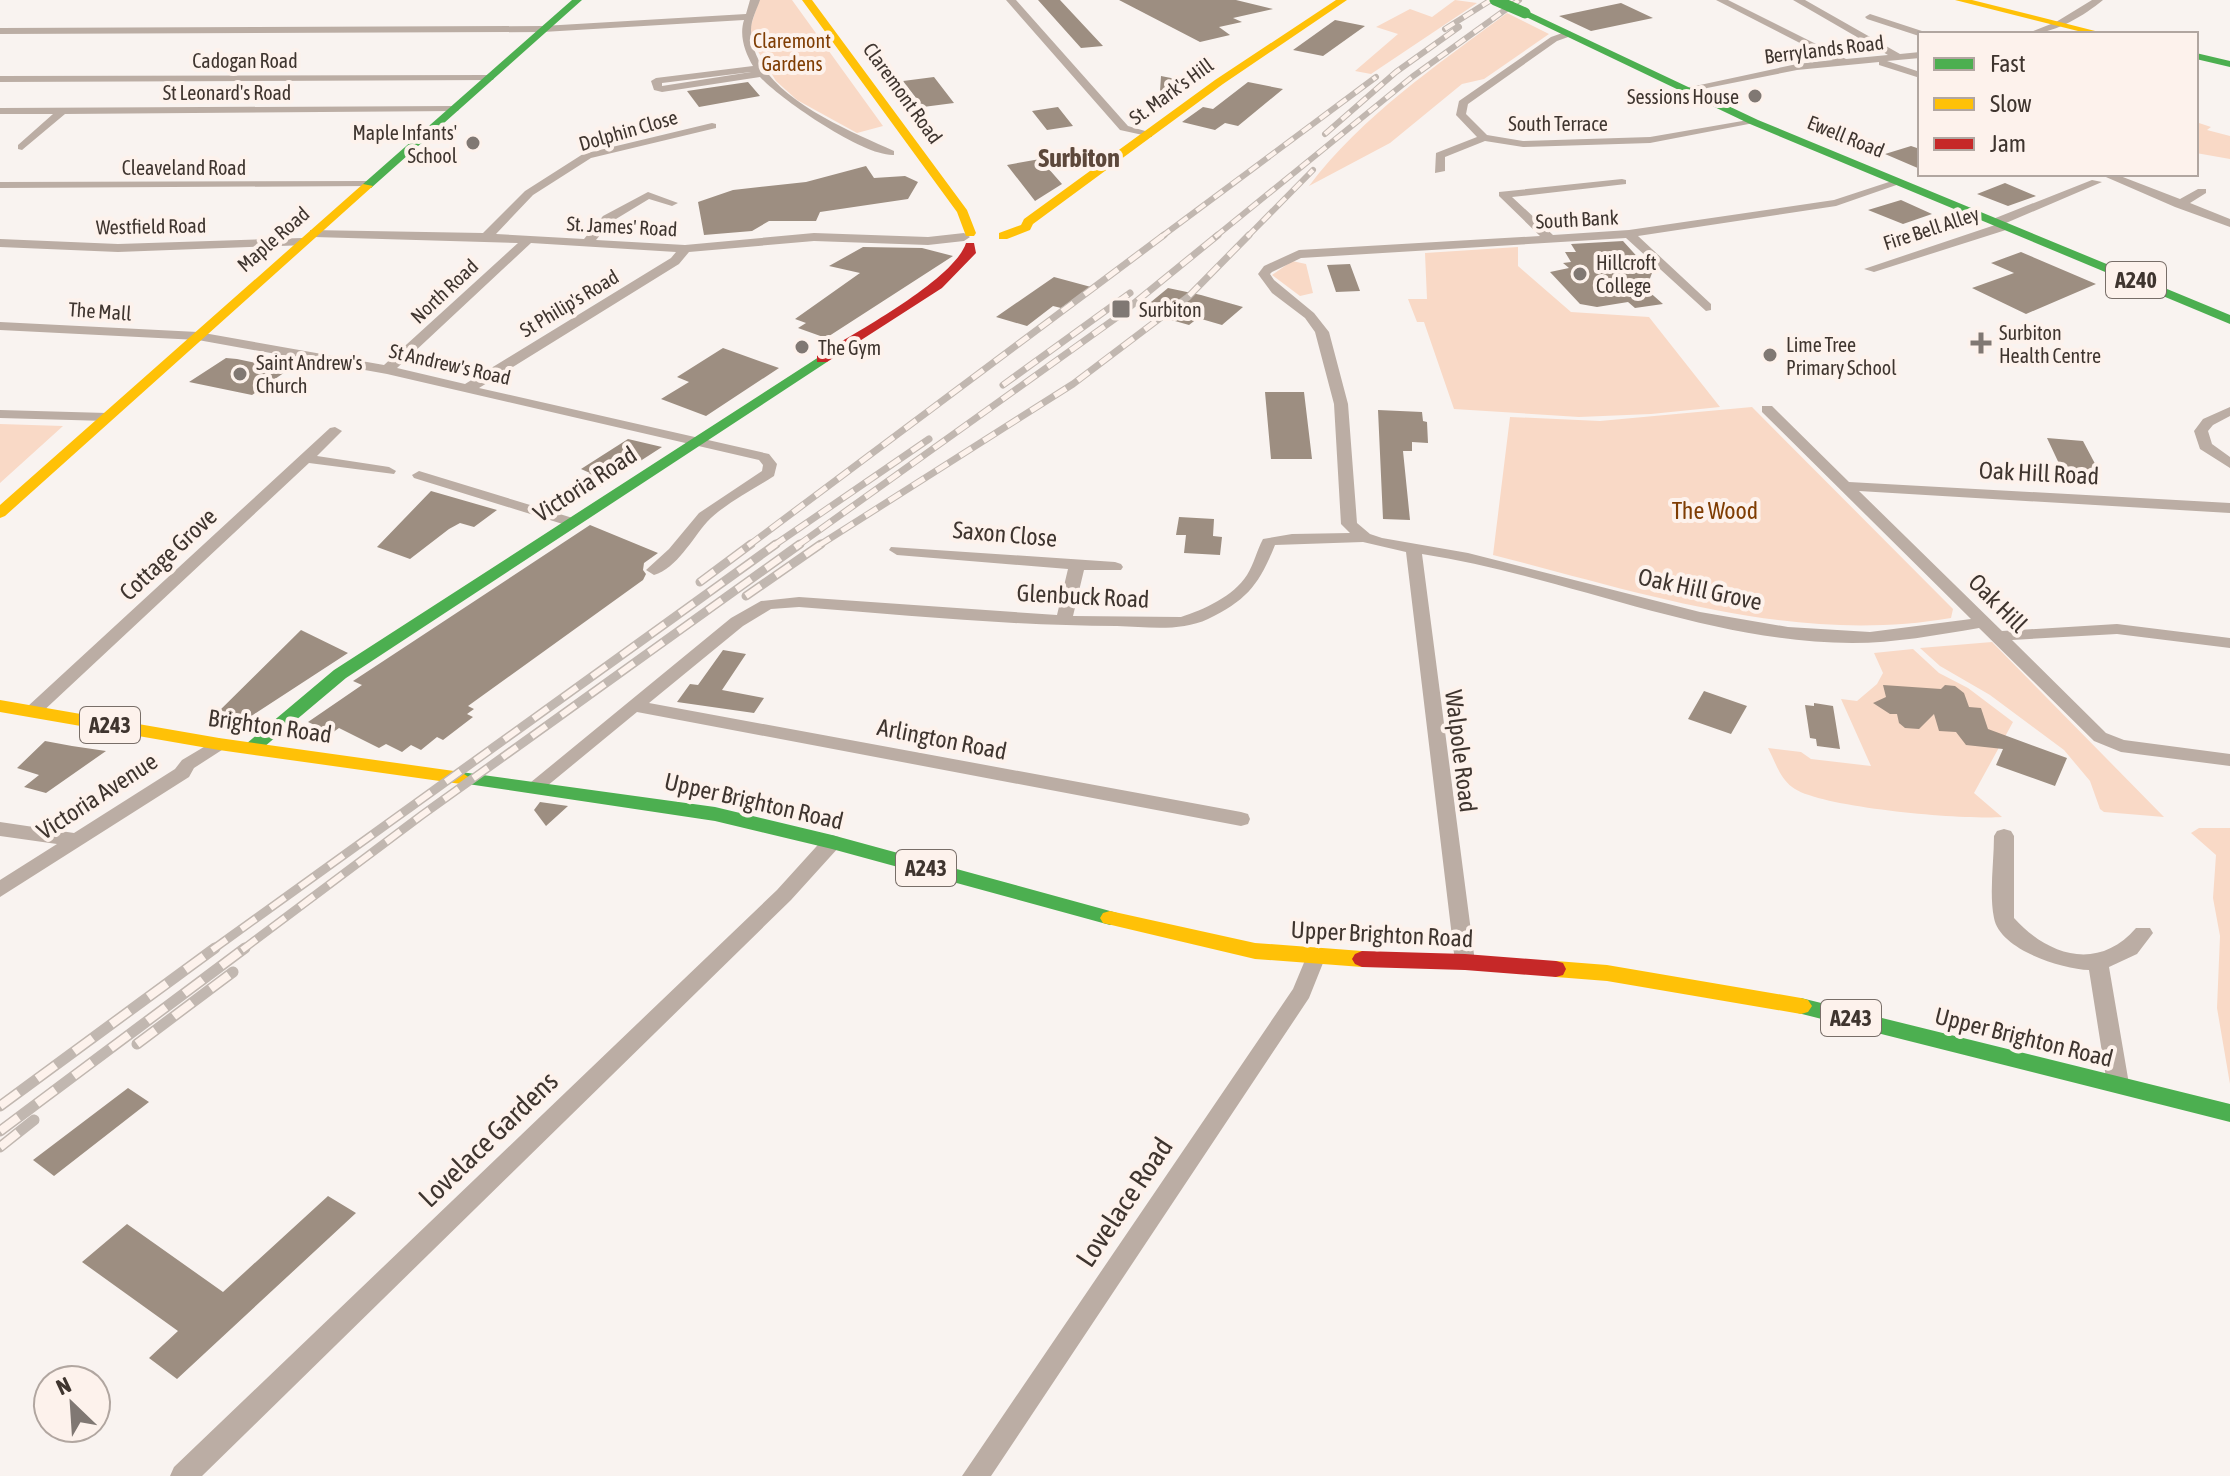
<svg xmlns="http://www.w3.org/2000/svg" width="2230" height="1476" font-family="'Asap Condensed',sans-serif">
	<rect width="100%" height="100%" fill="#f9f3f0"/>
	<!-- green -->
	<path fill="#f9d9c6" d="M759,0H792L883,126L857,133L797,100L776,81L748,35Z
		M1455,0L1477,3L1371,74L1355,71L1398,34L1376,27L1410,9L1432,17Z
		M1507,13L1549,34L1484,79L1462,84L1390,143L1309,186C1362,116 1437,65 1507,13Z
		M2196,122L2211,127L2207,130L2230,136V159L2196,153Z
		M1518,247V266L1571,312L1649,317L1720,407L1651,414L1579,417L1454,409L1424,322H1417L1408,299H1427L1425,253Z
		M1292,261L1306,264L1313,293L1300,296L1272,275Z
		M1752,407L1953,609L1951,618C1795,645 1642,593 1493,555L1510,417L1600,421Z
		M0,424L63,426L0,483Z
		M1992,642L2164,817L2104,812L2100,809L2090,781L2064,750L1990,695L1940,666L1920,648Z
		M1913,649L1939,673L1968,688L2013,722L1974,793L2002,817C1963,820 1825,808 1795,789C1780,780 1776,763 1768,748L1801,752L1811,759L1871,766L1841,699L1857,701L1877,684L1883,673L1874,653Z
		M2199,828H2230V1084L2217,1008L2220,936L2213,898L2216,855L2191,833Z"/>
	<!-- building -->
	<path fill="#9d8e81" d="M1038,0H1060L1103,46L1081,48Z
		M1119,0H1236L1273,9L1233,18L1242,22L1219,27L1230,35L1200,42Z
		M1621,3L1653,18L1591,31L1559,16Z
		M1335,20L1365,26L1323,56L1293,50Z
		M1161,76L1191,82L1159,106Z
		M934,77L954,103L923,107L903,81Z
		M748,82L760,96L699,107L687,91Z
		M1248,82L1283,89L1238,126L1225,123L1215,130L1182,122L1203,107L1213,109Z
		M1058,107L1073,126L1047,130L1032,111Z
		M1911,146L1920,149V169L1885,154Z
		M1040,159L1062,184L1035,201L1007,165Z
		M866,166L874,178L905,176L918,182L908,199L820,212L816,221H769L752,231L704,235L698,202L733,190L806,182Z
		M2005,183L2036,196L2008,206L1977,194Z
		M1901,200L1932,214L1903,224L1868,210Z
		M1623,241L1652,273L1646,289L1663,304L1635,308L1628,302L1597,307L1580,304L1550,272L1569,268L1563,263L1571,262L1565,252H1576L1571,244Z
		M863,247L922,248L953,256L826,338L798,328L806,323L795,319L860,273L829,266Z
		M2021,252L2096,284L2026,314L1972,288L2014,273L1991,263Z
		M1350,264L1360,291L1336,292L1327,265Z
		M1054,277L1091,287L1061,308L1053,306L1027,326L996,317Z
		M1168,288L1201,295L1243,307L1222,325L1198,318L1189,325L1140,311Z
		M723,348L779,368L706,416L661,399L689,382L677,377Z
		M226,358L237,359L288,370L252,395L189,382Z
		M1265,392H1304L1312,459H1271Z
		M1378,410L1422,412L1423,421L1427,422L1428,443L1412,442V451H1403L1410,520L1383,519Z
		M2047,438L2083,441L2101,475L2063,472Z
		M628,439L662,447L586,496L565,489L590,473L581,469Z
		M431,491L497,510L474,527L460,523L449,529L410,559L377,547Z
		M1179,517L1214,519L1213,536L1222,537L1220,555L1184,553L1186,535H1176Z
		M590,525L658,553L644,563L643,570L646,574L643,580L468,706L474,709L467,714L473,717L443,740L437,737L421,750L411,745L402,752L386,744L379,748L339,728L332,733L308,722L362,685L353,681Z
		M301,630L348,653L239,724L211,719Z
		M723,650L746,654L722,690L764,698L754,713L677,702L690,684L698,685Z
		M1883,685L1941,689L1945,685L1955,686L1964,693L1969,707L1981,708L1988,729L2067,758L2055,786L1996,765L2003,749L1966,745L1956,732L1939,731L1934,714L1919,729L1905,728L1899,723L1897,714H1890L1873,703L1886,697Z
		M1704,691L1747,706L1731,734L1688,719Z
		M1814,703L1833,706L1840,749L1817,746L1816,739L1810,738L1805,705L1814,706Z
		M45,741L72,746L106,751L46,793L24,787L39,775L17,768Z
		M540,802L568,806L546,826L534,810Z
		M128,1088L149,1102L54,1176L33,1160Z
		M328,1196L356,1213L177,1379L149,1358L178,1331L82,1262L127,1224L223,1292Z"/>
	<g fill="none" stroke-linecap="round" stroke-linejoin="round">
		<!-- street -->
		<path fill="#bbada4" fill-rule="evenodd" d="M750,0H760C757,9 751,20 751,30C751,92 845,129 894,151V155C864,157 780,99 760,77L662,92L654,90L651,81L656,78L753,66C745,52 739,36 744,20L543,32L0,34V28L543,26L746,14ZM751,72L662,86V83Z
			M1006,0H1016L1128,126L1152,133V137L1120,130Z
			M1716,0H1728L1846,59L1888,55L1793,0H1805L1900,54L1920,52V58L1887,61L1920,72V78L1879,65V62L1797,70L1682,93L1681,91L1686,88L1797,64L1833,60Z
			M2092,0H2103C2082,17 2054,34 2026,34L2056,22Z
			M1870,14L1925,32L1927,34L1919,36L1867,19L1865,17Z
			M1568,31L1571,32V36L1557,41L1468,104L1466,114L1487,135L1523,141L1650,137L1754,119L1759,122L1650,143L1523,147L1485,141L1445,157V171L1435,173L1436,153L1477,137L1456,115L1459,101L1551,37Z
			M489,75L494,78L493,80L0,82V76Z
			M454,106L459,109L458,111L65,114L22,150L18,149V145L53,114H0V108Z
			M712,123L716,124V128L591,158L533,195L496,234L584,239L603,216L648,192L678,203L672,206L649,199L611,222L596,240L685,245L814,233L928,237L964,233L970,237L964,241L928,245L814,241L689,252L679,264L479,388L769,454L777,464L774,476C753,490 724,504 707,522C692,539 677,568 654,575L646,570L669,549L699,513L762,471L763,465L759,460L387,374L198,340L0,330V322L198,332L384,365L518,243L314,237L310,236V230L483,233L525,191L583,154ZM531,243L676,252L671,258L465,384L397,368Z
			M2099,174H2115L2180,199L2198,189H2206V193L2190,203L2230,219V227L2175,207Z
			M1622,179L1626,180V184L1512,197L1553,235L1629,230L1834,200L1895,180L1905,182L1836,206L1638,236L1711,304V310L1706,311L1626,238L1301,258L1272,272L1270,274L1274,280L1314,313L1329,332L1348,404L1357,523L1370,534L1382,538L1468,553L1700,612L1788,627L1870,632L1971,619L1762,412V406H1772L1849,482L2230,503V513L1859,491L2002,631L2117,624L2230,638V648L2117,634L2012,640L2106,733L2124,740L2230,754V766L2121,752L2094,741L1979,628C1937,635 1895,643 1852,643C1704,642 1566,576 1422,554L1475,962L1472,968L1465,970L1458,968L1455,962L1406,552L1363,542L1275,545C1259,585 1247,600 1208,619C1180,632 1147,627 1117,626C1011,626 905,615 799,607L771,609L743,626L649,703L1241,812L1248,814L1250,819L1248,824L1241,826L637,712L541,791L534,793L525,787L731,618L761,601L799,597L1057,615L1068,569L897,555L889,550L891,547L1115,562L1121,564L1123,567L1121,570H1084L1073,616L1181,617C1203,610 1234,596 1247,575C1254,564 1257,550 1263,539L1292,534L1350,533L1341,524L1334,404L1315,332L1305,318L1272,293L1258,274L1264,266L1299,250L1540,236L1499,196V192Z
			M2092,180L2102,182L2006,223L2011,226L2009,229L1874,272L1864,269L1995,225L1991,222L1993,219Z
			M368,181L374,184L372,186L0,188V182Z
			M302,238L308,242L306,245L118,252L0,247V239L118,244Z
			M2230,407V416L2213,425L2208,431L2212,444L2230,457V468L2200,449L2194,431L2203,419Z
			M0,410L107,413L114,417L107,421L0,418Z
			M335,427L342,431L317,456L389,467L396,471L394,474L309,463L39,715H27L24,711L27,707L330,428Z
			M419,471L576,519L579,522L571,527L566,525L414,478L412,475Z
			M219,738L228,744L225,748L194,768L189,777L0,897V880L57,844L0,836V822L74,833L175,769L182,760Z
			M2004,829L2011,831L2014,836V918C2049,957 2099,971 2136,928H2150L2153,933L2137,954L2109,967L2129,1084L2126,1090L2118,1093L2110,1090L2107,1084L2089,970C2062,969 2000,950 1994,918C1989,893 1994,862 1994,836L1997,831Z
			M832,835L839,837L842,842L839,847L791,900L202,1476H170L174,1467L777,890L825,837Z
			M1315,950L1322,953L1325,958L1309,998L991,1476H962L1293,989L1308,953Z"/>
		<!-- fast -->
		<path fill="#4caf50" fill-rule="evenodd" d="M572,0H582L371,188H363V184Z
			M1525,10L1758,120L2230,315V324L1750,124L1522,15L1520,13Z
			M2196,53L2230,61V67L2196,59Z
			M822,355L829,359L827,362L346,678L258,752H246L243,748L246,744L334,670Z
			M461,772L715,807L832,835L1110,911L1117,913L1120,918L1117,923L1110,925L832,849L715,821L454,782L452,778Z
			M1801,998L2230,1104V1122L1794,1012L1790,1006L1794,1000Z"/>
		<!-- slow -->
		<path fill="#ffc107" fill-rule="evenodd" d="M802,0H812L967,210L976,233L974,236H966L957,212Z
			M1336,0H1347L1223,84L1033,224L1030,230L1007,239H999V233L1021,225L1024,219L1215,80Z
			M1955,0H1972L2107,34H2090Z
			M363,184L373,186L5,516L0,518V505Z
			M0,700L219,738L461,772L470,778L461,784L219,750L0,712Z
			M1110,911L1255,943L1362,951L1369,954L1372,959L1369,964L1362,967L1255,959L1103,923L1100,918L1103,913Z
			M1556,961L1607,965L1801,998L1808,1000L1812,1006L1808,1012L1801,1014L1607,981L1556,977L1549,975L1546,969L1549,963Z"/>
		<!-- jam -->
		<path fill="#c62828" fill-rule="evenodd" d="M966,243H974L976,253L942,288L827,362H817V356C853,334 954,280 966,243Z
			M1362,951L1465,954L1556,961L1563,963L1566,969L1563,975L1556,977L1465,970L1362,967L1355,964L1352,959L1355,954Z"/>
		<!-- rail-far3 casing -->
		<g stroke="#c1b7b0" stroke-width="6">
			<path id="rail-far3" d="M1445,29L1491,0
				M1325,134L1396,72L1459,27
				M1161,237L1376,77
				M1215,237L1412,77L1519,0
				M1247,237L1313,170"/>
		</g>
		<!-- rail-far2 casing -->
		<g stroke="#c1b7b0" stroke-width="7">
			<path id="rail-far2" d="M1003,385L1130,293
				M748,546L1164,235
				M773,546L929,439
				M797,546L1116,318L1218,235
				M818,546L1073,384L1188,297L1249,235"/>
		</g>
		<!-- rail-far1 casing -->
		<g stroke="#c1b7b0" stroke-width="9">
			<path id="rail-far1" d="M700,582L751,544
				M746,596L821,544
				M212,950L776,544
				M242,950L422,815L800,544"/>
		</g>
		<!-- rail casing -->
		<g stroke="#c1b7b0" stroke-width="11">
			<path id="rail" d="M137,1044L233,972
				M0,1106L215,948
				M0,1131L245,948
				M0,1147L34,1120"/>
		</g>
		<!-- rail-far3 -->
		<use href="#rail-far3" stroke="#fdf2ec" stroke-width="4" stroke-dasharray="11" stroke-linecap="butt"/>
		<!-- rail-far2 -->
		<use href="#rail-far2" stroke="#fdf2ec" stroke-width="5" stroke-dasharray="14" stroke-linecap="butt"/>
		<!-- rail-far1 -->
		<use href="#rail-far1" stroke="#fdf2ec" stroke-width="6" stroke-dasharray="18" stroke-linecap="butt"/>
		<!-- rail -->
		<use href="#rail" stroke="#fdf2ec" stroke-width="8" stroke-dasharray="23" stroke-linecap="butt"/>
		<!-- fast-bridge -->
		<path stroke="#4caf50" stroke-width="11" d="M1495,0L1525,13"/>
	</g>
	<!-- markers -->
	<g fill="#807873" stroke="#fdf2ec" stroke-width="3">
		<circle cx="1755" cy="96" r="8"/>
		<circle cx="473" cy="143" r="8"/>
		<circle cx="1580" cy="274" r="8"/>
		<rect x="1111" y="299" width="20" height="20" rx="4"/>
		<path d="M1977 331h8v8h8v8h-8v8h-8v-8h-8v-8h8z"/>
		<circle cx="802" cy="347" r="8"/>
		<circle cx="1770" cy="355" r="8"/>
		<circle cx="240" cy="374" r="8"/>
	</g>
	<g text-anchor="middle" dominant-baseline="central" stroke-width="8" stroke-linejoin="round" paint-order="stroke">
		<!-- far-park labels -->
		<g font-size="20" fill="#7f3d03" stroke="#fdf2ec">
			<text x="792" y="40">Claremont<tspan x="792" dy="23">Gardens</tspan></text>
		</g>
		<!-- far-street labels -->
		<g font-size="20" fill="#3f352f" stroke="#fdf2ec">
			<text transform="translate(1824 49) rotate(-7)">Berrylands Road</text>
			<text x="245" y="60">Cadogan Road</text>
			<text transform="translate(1171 91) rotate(-36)">St. Mark's Hill</text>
			<text x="227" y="92">St Leonard's Road</text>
			<text transform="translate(903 93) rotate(54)">Claremont Road</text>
			<text x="1558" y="123">South Terrace</text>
			<text transform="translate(628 130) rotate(-16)">Dolphin Close</text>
			<text transform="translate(1846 136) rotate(22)">Ewell Road</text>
			<text x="184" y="167">Cleaveland Road</text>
			<text transform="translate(1577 219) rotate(-3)">South Bank</text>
			<text transform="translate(151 226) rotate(-1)">Westfield Road</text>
			<text transform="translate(622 226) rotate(3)">St. James' Road</text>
			<text transform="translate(1931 228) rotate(-18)">Fire Bell Alley</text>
			<text transform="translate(273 239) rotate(-41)">Maple Road</text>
			<text transform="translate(444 291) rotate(-43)">North Road</text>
			<text transform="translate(569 303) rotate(-31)">St Philip's Road</text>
			<text transform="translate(100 311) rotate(4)">The Mall</text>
			<text transform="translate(450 364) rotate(13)">St Andrew's Road</text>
		</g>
		<!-- far-poi labels -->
		<g font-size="20" fill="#3f352f" stroke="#fdf2ec" text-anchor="start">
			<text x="1739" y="96" text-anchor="end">Sessions House</text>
			<text x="457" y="132" text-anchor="end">Maple Infants'<tspan x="457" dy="23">School</tspan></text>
			<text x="1596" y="262">Hillcroft<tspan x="1596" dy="23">College</tspan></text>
			<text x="1139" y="309">Surbiton</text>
			<text x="1999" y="332">Surbiton<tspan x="1999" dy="23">Health Centre</tspan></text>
			<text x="1786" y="344">Lime Tree<tspan x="1786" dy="23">Primary School</tspan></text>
			<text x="818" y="347">The Gym</text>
			<text x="256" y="362">Saint Andrew's<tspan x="256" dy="23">Church</tspan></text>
		</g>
		<!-- shield labels -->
		<g fill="#fdf2ec" stroke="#786e68" stroke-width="2">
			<rect x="2106" y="262" width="60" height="36" rx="6"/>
			<rect x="80" y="707" width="60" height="36" rx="6"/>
			<rect x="896" y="850" width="60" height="36" rx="6"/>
			<rect x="1821" y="1000" width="60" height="36" rx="6"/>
		</g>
		<g font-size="22" font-weight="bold" fill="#3f352f">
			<text x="2136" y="280">A240</text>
			<text x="110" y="725">A243</text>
			<text x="926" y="868">A243</text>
			<text x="1851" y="1018">A243</text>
		</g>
		<!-- street labels -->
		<g font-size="24" fill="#3f352f" stroke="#fdf2ec">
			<text transform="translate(2039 473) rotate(3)">Oak Hill Road</text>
			<text transform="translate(585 484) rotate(-33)">Victoria Road</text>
			<text transform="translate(1005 534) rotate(5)">Saxon Close</text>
			<text transform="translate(168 554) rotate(-43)">Cottage Grove</text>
			<text transform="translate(1700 589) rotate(12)">Oak Hill Grove</text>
			<text transform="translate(1083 596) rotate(3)">Glenbuck Road</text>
			<text transform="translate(1998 603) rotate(45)">Oak Hill</text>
			<text transform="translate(270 726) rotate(8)">Brighton Road</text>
			<text transform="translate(942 739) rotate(11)">Arlington Road</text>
			<text transform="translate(1461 751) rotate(83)">Walpole Road</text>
			<text transform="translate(97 796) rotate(-33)">Victoria Avenue</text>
			<text transform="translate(754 801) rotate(13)">Upper Brighton Road</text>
			<text transform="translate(1382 934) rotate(3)">Upper Brighton Road</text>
			<text transform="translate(2024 1037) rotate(14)">Upper Brighton Road</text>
		</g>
		<!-- park labels -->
		<g font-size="24" fill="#7f3d03" stroke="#fdf2ec">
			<text x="1715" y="510">The Wood</text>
		</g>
		<!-- far-district labels -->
		<g font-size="26" font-weight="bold" fill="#5d483b" stroke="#fdf2ec">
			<text x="1079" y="158">Surbiton</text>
		</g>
		<!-- near-street labels -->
		<g font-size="28" fill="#3f352f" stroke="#fdf2ec">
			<text transform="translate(488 1139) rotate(-44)">Lovelace Gardens</text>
			<text transform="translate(1124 1202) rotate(-56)">Lovelace Road</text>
		</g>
	</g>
	<!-- legend -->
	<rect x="1918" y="32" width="280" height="144" fill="#fdf2ec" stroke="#b1a6a0" stroke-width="2"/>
	<rect x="1934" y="58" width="40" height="12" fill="#4caf50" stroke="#b1a6a0" stroke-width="2"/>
	<text x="1990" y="72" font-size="24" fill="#3f352f">Fast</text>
	<rect x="1934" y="98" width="40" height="12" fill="#ffc107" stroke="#b1a6a0" stroke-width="2"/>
	<text x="1990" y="112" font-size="24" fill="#3f352f">Slow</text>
	<rect x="1934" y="138" width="40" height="12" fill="#c62828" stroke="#b1a6a0" stroke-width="2"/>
	<text x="1990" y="152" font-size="24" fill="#3f352f">Jam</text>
	<!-- north arrow -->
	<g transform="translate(72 1404) rotate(335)"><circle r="38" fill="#fdf2ec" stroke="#b1a6a0" stroke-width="2"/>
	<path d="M0-6L14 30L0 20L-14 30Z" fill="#807873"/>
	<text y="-12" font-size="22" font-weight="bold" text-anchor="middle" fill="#3f352f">N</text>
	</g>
</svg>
